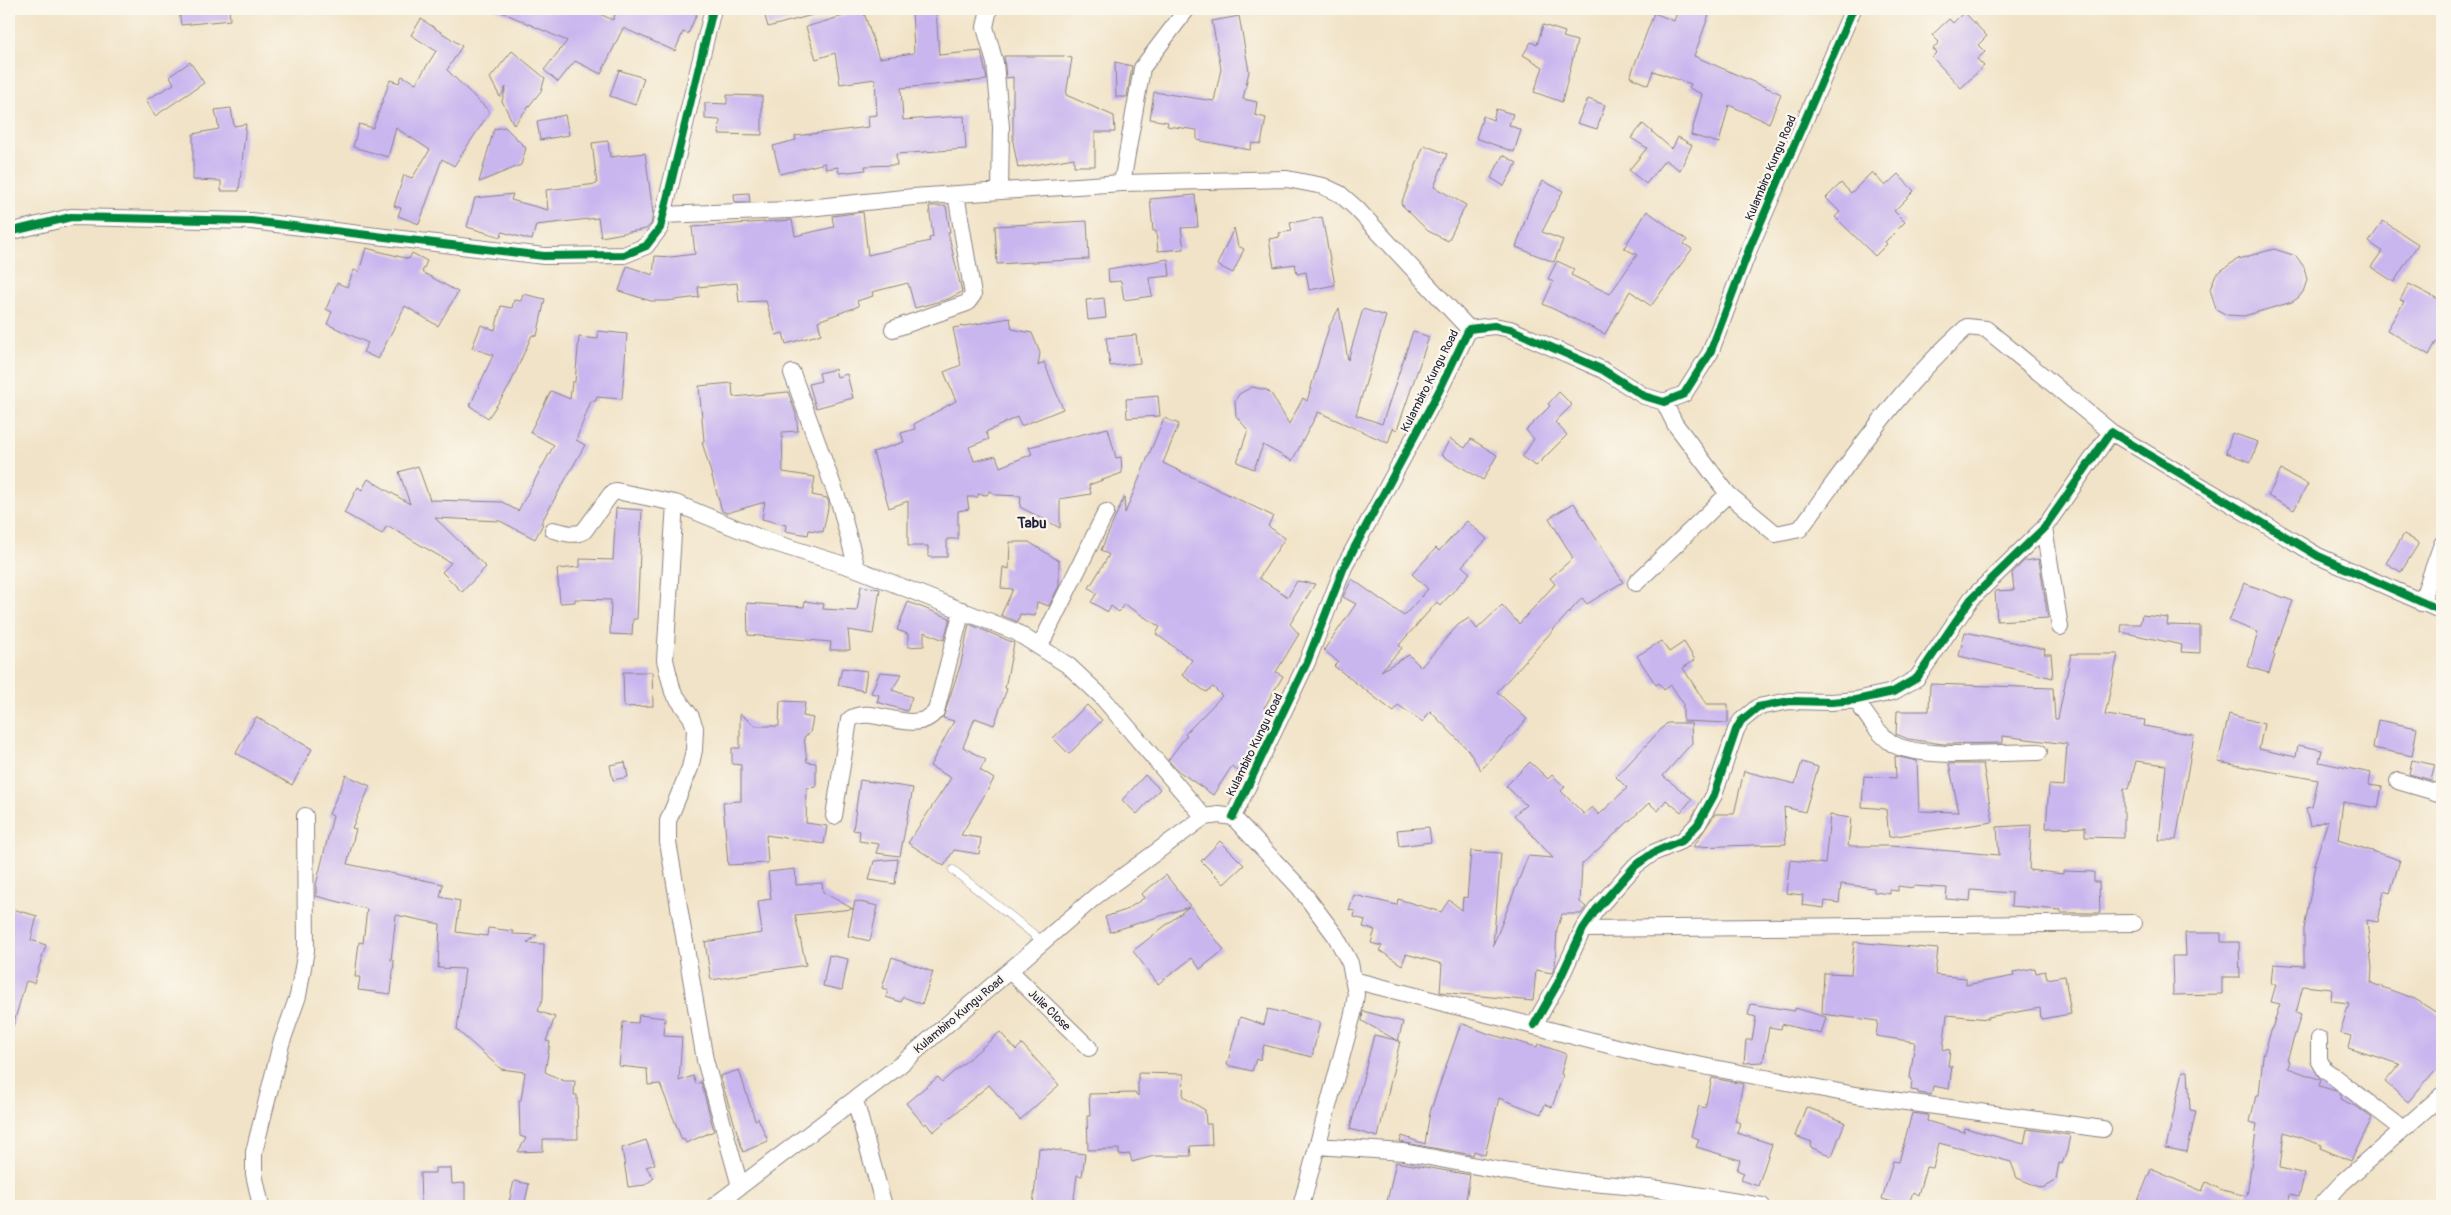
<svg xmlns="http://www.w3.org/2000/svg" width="2451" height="1215" font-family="Pangolin,sans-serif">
	<rect width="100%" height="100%" fill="#fbf7ec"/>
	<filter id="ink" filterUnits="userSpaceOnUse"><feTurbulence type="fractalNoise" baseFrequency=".02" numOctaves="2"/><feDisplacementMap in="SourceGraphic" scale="10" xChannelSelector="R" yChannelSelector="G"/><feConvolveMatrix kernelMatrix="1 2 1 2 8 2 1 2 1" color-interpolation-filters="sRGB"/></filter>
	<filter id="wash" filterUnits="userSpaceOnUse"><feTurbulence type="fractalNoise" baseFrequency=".0096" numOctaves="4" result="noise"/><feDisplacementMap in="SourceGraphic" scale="20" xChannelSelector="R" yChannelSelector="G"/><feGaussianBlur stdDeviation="1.12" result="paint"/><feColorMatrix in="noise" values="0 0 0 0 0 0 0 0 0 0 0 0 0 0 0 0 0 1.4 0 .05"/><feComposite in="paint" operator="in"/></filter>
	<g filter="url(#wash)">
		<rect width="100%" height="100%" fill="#f1e3c7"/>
		<g id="blocks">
			<!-- building -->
			<path fill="#c9b6ef" d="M179,9H229L230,20L181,25Z
				M495,9H589L613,20L617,9H689L697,13L688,34L683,32L675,51L623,28L601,74L575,61L558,82L544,70L567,41Z
				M763,9H816V14L768,27Z
				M912,9H936L939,55L981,51L987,80L901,88L903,120L964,116L966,149L896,154L897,165L865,166L866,170L839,173L838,167L826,169L825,163L780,174L773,146L796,140L795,136L869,127L868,116L877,115L875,79L840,84L835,53L816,59L806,27L863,10L879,58L914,53Z
				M1678,9H1711L1694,56L1781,94L1769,123L1729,105L1719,143L1691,135L1702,94L1689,88L1691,84L1653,71L1648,85L1630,77L1654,13L1674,21Z
				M1964,12L1987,36L1978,45L1985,52L1977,59L1984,66L1961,88L1932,57L1937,52L1933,49L1939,42L1932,35L1949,19L1953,23Z
				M1239,16L1249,71L1243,99L1257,102L1255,115L1266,118L1261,144L1252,143L1250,150L1197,140V130L1167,126L1168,122L1150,119L1154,92L1214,101L1221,69L1212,21Z
				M421,19L462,46L447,70L490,112L454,166L442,159L419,224L398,216L401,208L394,206L404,175L412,178L430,150L396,128L388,157L353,147L359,124L373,128L390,80L399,83L402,76L416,83L436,51L411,35Z
				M1543,25L1565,32L1563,37L1577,41L1562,102L1534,92L1543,67L1523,55L1531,42L1537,45Z
				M512,51L545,78L541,91L514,125L502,101L506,87L500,97L490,78Z
				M1004,56H1064L1072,58L1066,95L1114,116L1115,132H1095V166H1074V158L1018,168L1013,142V77L1006,78Z
				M190,62L204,83L155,116L146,100L174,84L170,76Z
				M1115,62L1132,66L1127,97H1116Z
				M619,70L644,78L635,105L610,96Z
				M727,95L762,96V135L719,134L720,120L705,119V103L727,104Z
				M1588,99L1605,105L1597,129L1577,123Z
				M231,108L234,126L246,124L239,191H221V181L193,180V134L219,129L215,110Z
				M1496,109L1513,114L1509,125L1521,130L1514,152L1476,138L1483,116L1493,120Z
				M565,115L569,135L540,140L537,121Z
				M1643,124L1672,149L1678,137L1692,145L1680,170L1665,160L1646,184L1629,170L1647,148L1631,138Z
				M505,127L526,148L521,165L479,182L494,129Z
				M608,141L610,157L645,153L653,213L651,224L646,229L601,237L598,218L536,225L532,240L502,232L501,237L467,227L475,198L513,194L511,200L548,210L546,190L597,184L592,143Z
				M1424,145L1447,154L1434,187L1466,205L1448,241L1428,231L1401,204Z
				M1503,155L1517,163L1504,186L1491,178Z
				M1872,172L1885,186L1898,174L1914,191L1894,211L1905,222L1885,242L1887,244L1875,256L1835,217L1840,212L1826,198L1841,183L1851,193Z
				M1543,181L1563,191L1542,232L1563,240L1554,262L1516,247L1531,204Z
				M749,193L750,202H735L734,194Z
				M1195,195L1198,227L1181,228L1184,249L1158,251L1156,231H1153L1150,199Z
				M929,206H946L950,232H948L962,292L948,299L915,308L908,283L872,292L873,296L857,301L859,306L818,321L821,334L786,344L783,333L776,335L766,301L739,302L737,283L698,287L699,297L667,301H651L619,291L627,266L653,275L655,256L671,257L695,254L692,227L792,220L795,236L834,227L832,216L863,212L868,255L930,241L929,238L933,237Z
				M1647,211L1687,240L1684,244L1692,249L1651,306L1630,291L1605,334L1543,304L1553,282L1548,279L1557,261L1574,269L1571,275L1610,294L1637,255L1624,248Z
				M1322,217L1335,285L1309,290L1306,272L1297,274L1295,264L1274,267L1269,239L1280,237L1279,233L1292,231L1290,223Z
				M1087,221L1089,259L997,264L995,226Z
				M2383,221L2418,244L2394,282L2371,267L2382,251L2369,242Z
				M1234,228L1238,246L1244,249L1233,273L1217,265Z
				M366,248L409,259L412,253L427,261L422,272L458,292L438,326L405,306L378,359L363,352L368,343L327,324L332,312L326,309L337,283L347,287L354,270L359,272Z
				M2274,249L2296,256L2304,267L2307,280L2303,292L2298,298L2292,302L2244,316L2227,315L2216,309L2210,289L2216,274L2238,259Z
				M1168,259L1170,276L1149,278L1152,296L1124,300L1121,281L1109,282L1108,269Z
				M2409,284L2442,301V346L2436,342L2429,355L2387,330L2404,302L2400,300Z
				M523,294L545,299L537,336L532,335L509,387L488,418L470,406L493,355L472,348L481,325L495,330L501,306L512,308L514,300L521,301Z
				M1104,298L1106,318L1088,320L1086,300Z
				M1339,308L1348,360L1363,309L1386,316L1356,415L1382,424L1413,331L1429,337L1397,430L1393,428L1388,443L1318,412L1292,461L1263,445L1254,469L1237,462L1248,430L1236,416L1235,401L1239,394L1252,387L1267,390L1272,395L1289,424L1303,398L1307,401L1329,327Z
				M1010,318L1012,329L1032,333L1040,353L1038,366L1044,362L1063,409L1021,426L1017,417L986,432L989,439L969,447L974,461L996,456L1000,467L1032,454L1029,447L1108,428L1116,458L1121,457L1122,473L1089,485L1091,494L1060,499V528L1020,507L1021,496L997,495L989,491L987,495L978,494V497H967L969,509L958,511V539H947V557H928V546H908V501L889,508L873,452L904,442L901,433L915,429L914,424L956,401L944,372L961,365L953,328Z
				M598,331L627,334L622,399L596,397V401H591L576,440L585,445L541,523L543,524L535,539L500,521L435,518L486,567L462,592L442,572L451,563L390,527H386L382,534L344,513L358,487L362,490L368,479L410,504L399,472L418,466L430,500L502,502L518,511L554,445L530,432L551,391L570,399L572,382H575L579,337L598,339Z
				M1136,335L1140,363L1110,366L1106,338Z
				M835,369L837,377L847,374L853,398L816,408L809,384L821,381L819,373Z
				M732,383L733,397L788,392L796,414L798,431L782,432L783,472L815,477L812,495L827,498L829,503L823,532L809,530L808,535L785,531L786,525L762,519L765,502L727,513L722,511L702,442L704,441L699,386Z
				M1559,392L1572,405L1555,422L1567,435L1536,466L1522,457L1534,439L1526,430L1550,406L1548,404Z
				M1158,396L1160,416L1127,418L1126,399Z
				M1164,418L1179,424L1163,463L1273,516L1268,526L1285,538L1259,578L1288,597L1297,581L1315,584L1290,624L1299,634L1276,672L1283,676L1264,708L1272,713L1257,740L1258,741L1254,750L1238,771L1232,766L1213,795L1177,770L1168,760L1187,735L1185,734L1222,696L1213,687L1206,692L1182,675L1192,660L1156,634L1160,627L1124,604L1119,612L1111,606L1108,612L1091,602L1097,593L1089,588L1109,555L1101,550L1124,497L1125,513Z
				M2232,433L2258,442L2251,462L2226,453Z
				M1450,439L1465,448L1471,439L1497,455L1483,480L1441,455Z
				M2281,470L2308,484L2294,510L2268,496Z
				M1574,503L1623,582L1587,604L1582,598L1497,692L1527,719L1481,770L1468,750L1430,711L1423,722L1398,705L1394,712L1334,666L1338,662L1324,650L1356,604L1343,597L1352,579L1404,616L1428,589L1412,574L1436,548L1439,551L1467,521L1487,539L1462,566L1470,573L1440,606L1437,602L1399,645L1402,648L1381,671L1409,655L1421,667L1458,625L1469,618L1477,629L1502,605L1519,624L1555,584L1550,578L1573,558L1549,518Z
				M616,508L642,510L637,619H633L632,635L610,634L611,600L575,599V602L560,603L557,569L580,567V559L613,560Z
				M2404,534L2419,543L2401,572L2386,563Z
				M1010,542H1029L1059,561V586L1049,606L1037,602L1035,616L1020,614L1018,622L1001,615L1013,589L1001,588L1003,567L1009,569Z
				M2039,559L2048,618L1997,621L1995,591L2014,590L2012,573L2024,561Z
				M2244,583L2293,601L2273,654L2275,655L2269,673L2248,667L2258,632L2229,621Z
				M861,586L880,589L873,634L848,630L850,650H830L831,642L748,635L747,603L804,607L805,601L824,604L823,609L857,611Z
				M908,602L950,618L944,640L924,632V646L908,647V634L897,630Z
				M2142,615L2168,618L2167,625L2200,626V653L2181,652L2182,645L2121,632L2122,624H2140Z
				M969,624L1014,643L1005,688L1007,689L994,725L975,718L963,747L986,760L980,770L994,779L961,835L981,838L979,854L954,850L944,866L908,843L951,778L930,766L954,721L943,718L961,663Z
				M1965,632L2045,649L2044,654H2051L2053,678L1959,656Z
				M1661,641L1669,652L1684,642L1695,660L1683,668L1706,704H1728V723L1683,721V703L1671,685L1664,690L1659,683L1656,685L1637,656Z
				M2071,654H2118L2105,715L2145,720L2144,726L2194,735L2176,840H2159L2166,765L2136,761L2129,789L2124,788V838L2085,837V827L2046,828L2049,785L2064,786L2067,744L2003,736V743L1943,744L1908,739L1896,734L1897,711H1929L1930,684L2053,688L2055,719H2058Z
				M842,668L867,671L864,691L838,685Z
				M623,672H652L653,706L624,707Z
				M880,672L902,674L892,690L912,697L907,711L877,702L879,695L871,693Z
				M780,701L805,702L803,716L813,718L810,733L804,737L807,762L816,763V787L807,788L806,823L827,826L824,844L766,835L768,863L728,865L723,802L741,801V765L732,764V748H740V714L756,726H779Z
				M1087,705L1102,720L1069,754L1053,738Z
				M2229,714L2264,724L2259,749L2296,757L2298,745L2322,750L2319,762L2371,773L2369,785L2382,787L2378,808L2343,802L2338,840L2400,860L2390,893L2384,891L2378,922L2367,920L2372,968L2371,983L2415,999L2442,1016V1062L2408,1102L2385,1082L2400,1064L2348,1048L2351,1036L2340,1033L2349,1003L2331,1001L2332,989L2303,986L2296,1013L2301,1015L2287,1060L2290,1061L2288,1068L2321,1080L2319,1086L2336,1091L2341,1095L2340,1099L2357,1107L2372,1118L2351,1161L2320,1148L2322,1145L2284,1132L2280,1168L2305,1174L2299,1196L2290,1194L2288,1206H2136L2151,1169L2202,1191L2206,1182L2222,1190L2247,1196L2257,1124L2250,1122L2256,1095H2259L2263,1056L2280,1004L2271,1002L2276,984H2271L2273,964L2304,966V929L2316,865H2314L2328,820L2310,826L2306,808L2312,807L2318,780L2218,762Z
				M256,717L312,749L292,785L236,753Z
				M2378,720L2417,728L2412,756L2373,748Z
				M1667,723H1691L1692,743L1663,776L1692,799L1681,812L1666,800L1658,811L1649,803L1582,864L1580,902L1586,907L1581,914H1562L1557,929L1555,966L1552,973L1536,970L1533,1001L1440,992L1442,964L1406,954L1402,965L1379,950L1382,946L1371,943L1375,930L1363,927L1365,920L1354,917L1355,911L1349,910L1354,895L1397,905L1398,899L1441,912L1449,900L1462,910L1463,897L1467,898L1471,851L1501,853L1493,946L1528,856L1553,858L1514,815L1526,805L1506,786L1530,762L1548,779L1552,775L1565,787L1561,791L1584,814L1592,807L1599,815L1627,788L1616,777Z
				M1895,756L1917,761L1919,811L1959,812L1949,764H1983L1993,822L1889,837L1886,809L1862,807L1864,776L1896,778Z
				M2412,760L2435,765L2431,780L2409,774Z
				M625,762L628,777L613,780L610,765Z
				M1802,762L1818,767L1805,812L1784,807L1786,844L1693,847L1715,814H1734L1744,771L1795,784Z
				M346,775L370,786L352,828L356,829L347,864L443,884L440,897L460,901L456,932L487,936L488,928L513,931V934L537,935L527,943L544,944L543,998L538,1011L555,1017L546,1041L550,1042L545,1072L564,1081H575L574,1095H577L578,1139H543V1151L518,1152L526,1138L520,1136L519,1100H521L525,1072L501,1069L457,1030L465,969L438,968L440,924L396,915L391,960L394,961L391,994L358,990L360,977H355L359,942L363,943L367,909L316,896V885L333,816L329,814Z
				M1145,775L1160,789L1137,814L1122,800Z
				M860,780L913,788L900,856L876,853L879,844L859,841L860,831L853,830Z
				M1830,815L1851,818L1848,846H1890L1999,855L1997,827L2031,825L2029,870L2063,874V871L2094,872V882H2099L2100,913H2061V910L2011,906L2012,893L1971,890L1970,901L1946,899L1947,888L1913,886V888L1898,886V891L1890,890V894L1874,892V888L1841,884L1839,903L1825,901L1824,908L1802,905L1803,895L1786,893L1790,860L1825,864Z
				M1429,827L1431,842L1399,846L1397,830Z
				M1220,841L1244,865L1224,884L1201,861Z
				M898,859L895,884L869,880L874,861Z
				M795,869L796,885L822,883L823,892L853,909L795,915L806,965L711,980L705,942L762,933L758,901L771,899L768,872Z
				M1166,875L1224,950L1200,969L1192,958L1158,984L1133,951L1189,907L1110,932L1105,917L1126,910L1144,898L1141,894Z
				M855,901L878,906L870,941L848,936Z
				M9,908L37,916L31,940L46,945L34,983L26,981L13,1026L9,1025Z
				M2185,933H2221V942H2239L2240,977H2222V994L2173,995L2172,956H2186Z
				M1854,942L1938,949L1935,975L1966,978V985L2014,976L2013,972L2035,968L2036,973L2045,971L2047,979L2065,976L2071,1014L2041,1019L2040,1008L1988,1017V1019L1947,1015L1943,1049L1950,1050L1948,1066H1952L1949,1089L1933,1086L1931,1095L1918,1093V1091L1911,1090L1912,1079L1910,1078L1915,1042L1876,1036L1878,1021L1822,1014L1824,973L1851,974Z
				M829,955L848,959L842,990L823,986Z
				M892,957L933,972L922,1004L903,997L901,1002L886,997L888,990L882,988Z
				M1751,1004L1795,1011V1008L1826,1017L1821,1034L1782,1024L1781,1029L1769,1027L1763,1062L1744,1063L1746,1040H1752L1756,1017L1748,1015Z
				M1268,1009L1320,1022L1312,1057L1264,1045L1260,1060L1256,1059L1252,1071L1227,1065L1240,1017L1264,1025Z
				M1363,1011L1403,1022L1398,1041L1362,1021Z
				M639,1015L665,1018L664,1036L682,1037L679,1081L693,1076L696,1084L701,1082L714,1131L686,1143L684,1139L682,1140L660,1084L648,1085L647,1069L619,1066L623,1022L638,1023Z
				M1461,1023L1489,1034L1537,1047L1538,1044L1566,1054L1561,1074L1563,1075L1552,1107L1545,1104L1541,1114L1499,1098L1485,1155L1474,1151L1473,1155L1400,1142L1402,1136L1425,1144L1430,1112Z
				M1000,1032L1016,1050L1022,1044L1059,1085L1020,1120L989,1085L933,1132L926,1123L924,1125L906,1103L938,1077L942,1082Z
				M1374,1035L1400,1041L1378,1137L1350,1129Z
				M739,1070L755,1120L758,1118L768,1141L743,1152L720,1076Z
				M2183,1071H2188L2190,1110L2196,1111L2187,1152L2166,1148Z
				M1138,1073L1184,1074L1183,1097L1205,1110L1206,1124H1211L1212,1145L1190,1146L1191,1156H1154L1132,1162L1130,1154L1119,1155V1149L1088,1150L1087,1116H1090L1089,1094L1135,1093L1138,1096Z
				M1712,1078L1743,1084L1735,1121L1740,1123L1737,1133L1772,1144L1758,1186L1741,1180L1744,1173L1737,1170L1740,1160L1696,1147L1699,1139L1691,1136L1699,1106L1705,1108Z
				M1806,1107L1845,1122L1832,1156L1810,1147L1812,1142L1795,1136Z
				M1912,1113L1928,1115L1927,1121L1964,1132L1965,1128L2024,1144L2027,1129L2070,1135L2067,1151L2062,1164L2059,1163L2056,1179L2051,1184L2042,1188L2017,1178L2011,1162L1939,1143L1933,1168L1926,1167L1918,1195L1913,1192L1908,1206L1882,1199L1893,1161L1899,1162Z
				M646,1140L655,1164L646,1167L654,1178L645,1185L628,1187L622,1148Z
				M1039,1148L1085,1154L1082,1176L1077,1175L1073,1206H1033Z
				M1396,1162L1470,1175L1465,1206H1386Z
				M435,1168H451L452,1184L465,1183V1206H421L420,1173H435Z
				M514,1181L529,1184L524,1206H508Z"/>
		</g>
	</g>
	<g filter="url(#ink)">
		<use href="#blocks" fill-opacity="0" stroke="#8a8281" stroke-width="1"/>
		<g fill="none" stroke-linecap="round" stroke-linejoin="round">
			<!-- lane casing -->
			<g stroke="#8a8281" stroke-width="9">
				<path id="lane" d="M953,870L1042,941"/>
			</g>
			<!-- street casing -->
			<g stroke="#8a8281" stroke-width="18">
				<path id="street" d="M989,9L985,27L995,63L1001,127L1000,191
					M1122,183L1142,68L1187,9
					M662,215L789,210L913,197L1122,183L1287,179L1323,186L1340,194L1356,208L1469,329
					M9,232L71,217L251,221L544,256L624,255L646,246L660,228L713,9
					M893,329L967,303L973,295L956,194
					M792,373L840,505L857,569
					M1728,494L1776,534L1800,529C1852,459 1901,385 1967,327L1986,329L2111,432
					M675,503L665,660L673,692L691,717L695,728L694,750L690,768L668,821V842L705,1060L740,1186
					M2044,528L2060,627
					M553,530C564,532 574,537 584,531L611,494L616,491L675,503L765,540L857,569L1016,632L1069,666L1102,697L1204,817
					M1636,583L1728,494L1675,424L1664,402
					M2421,603L2442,544
					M1040,646L1106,512
					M1856,700C1867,716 1877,733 1893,744C1920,760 2005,752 2039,752
					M2398,781L2442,794
					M834,816L849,720C872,702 913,739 936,711L962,610
					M1233,817L1307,662L1344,567L1439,391L1469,329L1494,326L1510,329L1603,370L1644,396L1664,402L1684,394L1710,353L1750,247L1853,9
					M1233,817L1299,887L1335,935L1350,963L1356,994L1353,1014L1301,1206
					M1583,929L2134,923
					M1010,971L1089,1048
					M1353,980L1656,1057L1855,1095L2103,1129
					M1534,1025L1558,983L1583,929L1596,910L1635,866L1653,853L1683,840L1698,824L1714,795L1736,730L1741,721L1758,707L1790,701L1831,702L1856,700L1893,692L1917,678L1971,599L2044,528L2111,432L2318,556L2442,611
					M2319,1039V1060L2325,1070L2403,1129
					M855,1100L884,1206
					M1317,1146L1403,1152L1503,1171L1581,1182L1659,1189L1762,1206
					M261,1206L254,1174V1152L281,1044L298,996L306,950L305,816
					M714,1206L900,1065L1096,896L1204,817L1219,815L1233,817
					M2321,1206L2342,1183L2442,1095"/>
			</g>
			<!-- lane -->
			<use href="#lane" stroke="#fff" stroke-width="8"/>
			<!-- street -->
			<use href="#street" stroke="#fff" stroke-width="16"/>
			<!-- cycleway casing -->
			<g stroke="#fbf7ec" stroke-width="11">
				<path id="cycleway" d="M9,232L71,217L251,221L544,256L624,255L646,246L660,228L713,9
					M1233,817L1307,662L1344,567L1439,391L1469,329L1494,326L1510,329L1603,370L1644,396L1664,402L1684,394L1710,353L1750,247L1853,9
					M1534,1025L1558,983L1583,929L1596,910L1635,866L1653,853L1683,840L1698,824L1714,795L1736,730L1741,721L1758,707L1790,701L1831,702L1856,700L1893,692L1917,678L1971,599L2044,528L2111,432L2318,556L2442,611"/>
			</g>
			<!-- cycleway -->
			<use href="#cycleway" stroke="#00873e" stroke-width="8"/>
		</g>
	</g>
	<g text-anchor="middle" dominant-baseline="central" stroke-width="4.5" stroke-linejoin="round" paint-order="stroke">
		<!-- street labels -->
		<g font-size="12" fill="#22223b" stroke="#fbf7ec">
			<text transform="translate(1771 168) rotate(-67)">Kulambiro Kungu Road</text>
			<text transform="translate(1430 381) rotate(-63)">Kulambiro Kungu Road</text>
			<text transform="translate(1255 745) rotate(-64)">Kulambiro Kungu Road</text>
			<text transform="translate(1049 1010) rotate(44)">Julie Close</text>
			<text transform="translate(959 1015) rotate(-40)">Kulambiro Kungu Road</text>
		</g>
		<!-- quarter labels -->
		<g font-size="15" font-weight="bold" fill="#22223b" stroke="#fbf7ec">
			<text x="1032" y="523">Tabu</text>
		</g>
	</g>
	<!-- margin -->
	<rect width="2451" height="1215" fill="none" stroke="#fbf7ec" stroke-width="30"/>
</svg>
